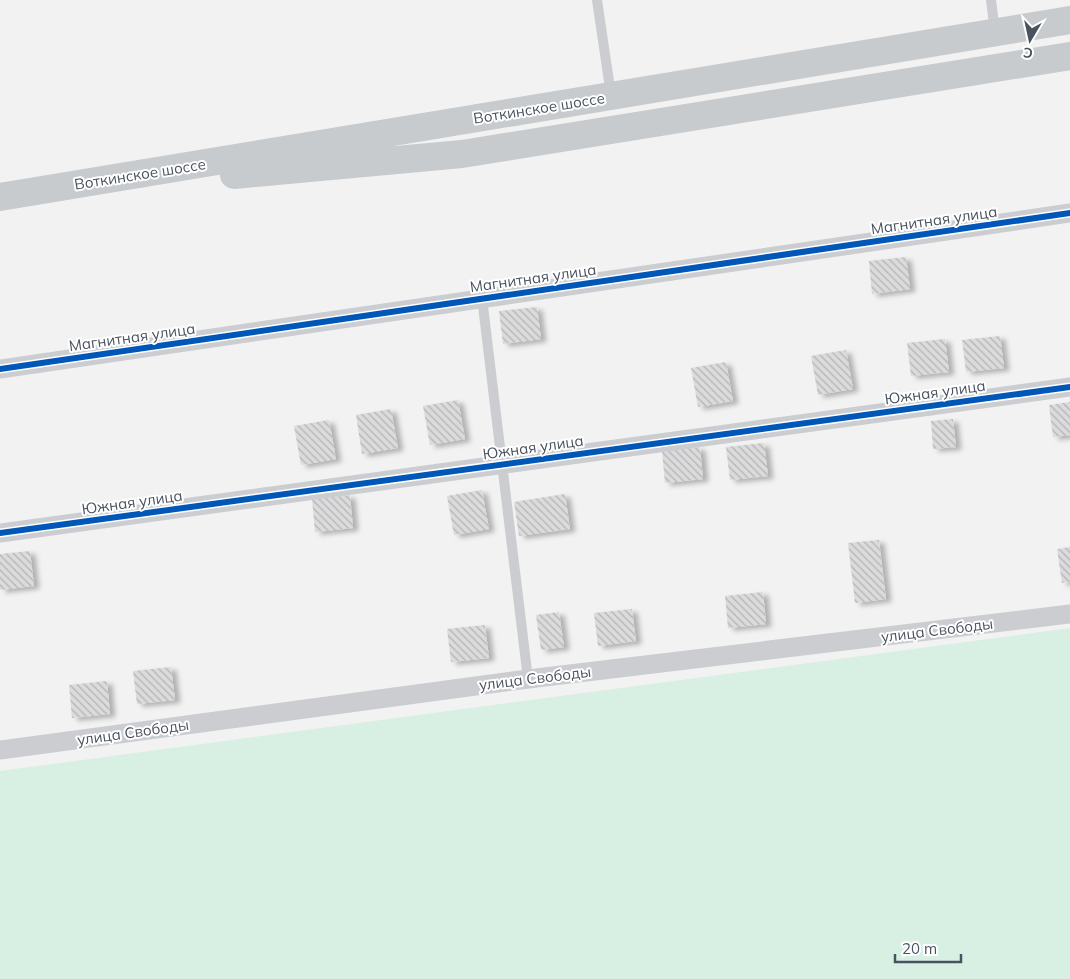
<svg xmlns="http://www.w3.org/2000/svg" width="1070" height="979" font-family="Mulish,sans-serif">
	<defs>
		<pattern id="building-back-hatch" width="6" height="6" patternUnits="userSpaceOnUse" patternTransform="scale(1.25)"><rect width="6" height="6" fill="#dbdbdc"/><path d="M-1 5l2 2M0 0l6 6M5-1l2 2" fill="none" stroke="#b4b4b6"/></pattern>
		<filter id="shadow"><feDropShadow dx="5.5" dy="3" stdDeviation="2.5" flood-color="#0004"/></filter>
	</defs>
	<rect width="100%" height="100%" fill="#f2f2f2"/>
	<!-- green -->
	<path fill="#d7f0e3" d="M1070,628V979H0V771Z"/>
	<!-- building -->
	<path fill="url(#building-back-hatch)" filter="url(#shadow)" d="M906,257L910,289L872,294L869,261Z
		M537,307L541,339L503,344L499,311Z
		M1000,336L1004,368L966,372L962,340Z
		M945,339L949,372L911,376L907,343Z
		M846,350L853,389L818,395L811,356Z
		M726,362L733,401L698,407L691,368Z
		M458,400L465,439L430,445L423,406Z
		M1070,402V435L1053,437L1049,405Z
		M391,409L398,448L362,454L356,415Z
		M953,419L956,447L933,449L931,421Z
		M329,420L336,459L301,465L294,426Z
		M764,443L768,476L730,480L726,447Z
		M700,447L703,479L665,483L662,451Z
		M482,490L489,529L454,535L447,496Z
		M565,494L570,529L519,536L514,502Z
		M350,495L353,528L315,532L312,499Z
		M879,540L886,599L855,603L848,543Z
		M1070,547V582L1062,583L1057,549Z
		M30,551L34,586L0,590V554Z
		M763,592L766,624L728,628L725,596Z
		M632,609L636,641L598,646L594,613Z
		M559,612L564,647L541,650L536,615Z
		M485,625L489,658L451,662L447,629Z
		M171,667L175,700L137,704L133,671Z
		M107,681L110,714L72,718L69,685Z"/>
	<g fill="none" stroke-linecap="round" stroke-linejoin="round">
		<!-- lane -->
		<path stroke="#cbcdd0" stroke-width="10" d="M597,0L611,95
			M991,0L995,32
			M482,298L528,679"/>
		<!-- street -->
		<path stroke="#cbcdd0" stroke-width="19" d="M0,369L1070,213
			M0,533L1070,387
			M0,750L528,679L1070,614"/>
		<!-- primary -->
		<path stroke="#c8cbce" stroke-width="28" d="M234,175L462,154L1070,56
			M0,197L1070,20"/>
		<!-- cycleway casing -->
		<g stroke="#fff" stroke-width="9">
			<path id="cycleway" d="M0,369L1070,213
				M0,533L1070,387"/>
		</g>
		<!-- cycleway -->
		<use href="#cycleway" stroke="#0057b8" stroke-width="6"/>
	</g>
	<g text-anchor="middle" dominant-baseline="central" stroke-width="4" stroke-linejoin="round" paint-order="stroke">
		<!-- street labels -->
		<g font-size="15" fill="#49525e" stroke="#fff">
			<text transform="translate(539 108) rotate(-9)">Воткинское шоссе</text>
			<text transform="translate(140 174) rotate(-9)">Воткинское шоссе</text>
			<text transform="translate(934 220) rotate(-8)">Магнитная улица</text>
			<text transform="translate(533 278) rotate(-8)">Магнитная улица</text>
			<text transform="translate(132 337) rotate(-8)">Магнитная улица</text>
			<text transform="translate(935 392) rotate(-8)">Южная улица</text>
			<text transform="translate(533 447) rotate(-8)">Южная улица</text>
			<text transform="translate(132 502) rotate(-8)">Южная улица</text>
			<text transform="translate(937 630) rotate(-7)">улица Свободы</text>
			<text transform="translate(535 678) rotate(-7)">улица Свободы</text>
			<text transform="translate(133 732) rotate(-8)">улица Свободы</text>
		</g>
	</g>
	<!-- north arrow -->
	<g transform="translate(1030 40) rotate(189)" stroke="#ffffff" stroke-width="4" paint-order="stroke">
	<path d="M0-4L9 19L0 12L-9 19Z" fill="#49525e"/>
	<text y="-8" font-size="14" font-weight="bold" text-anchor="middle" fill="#49525e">С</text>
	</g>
	<!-- scale -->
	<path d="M895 954v8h66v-8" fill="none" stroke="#49525e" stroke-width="2.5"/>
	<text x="902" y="954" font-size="15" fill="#49525e" stroke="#ffffff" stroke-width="4" paint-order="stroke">20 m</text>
</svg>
